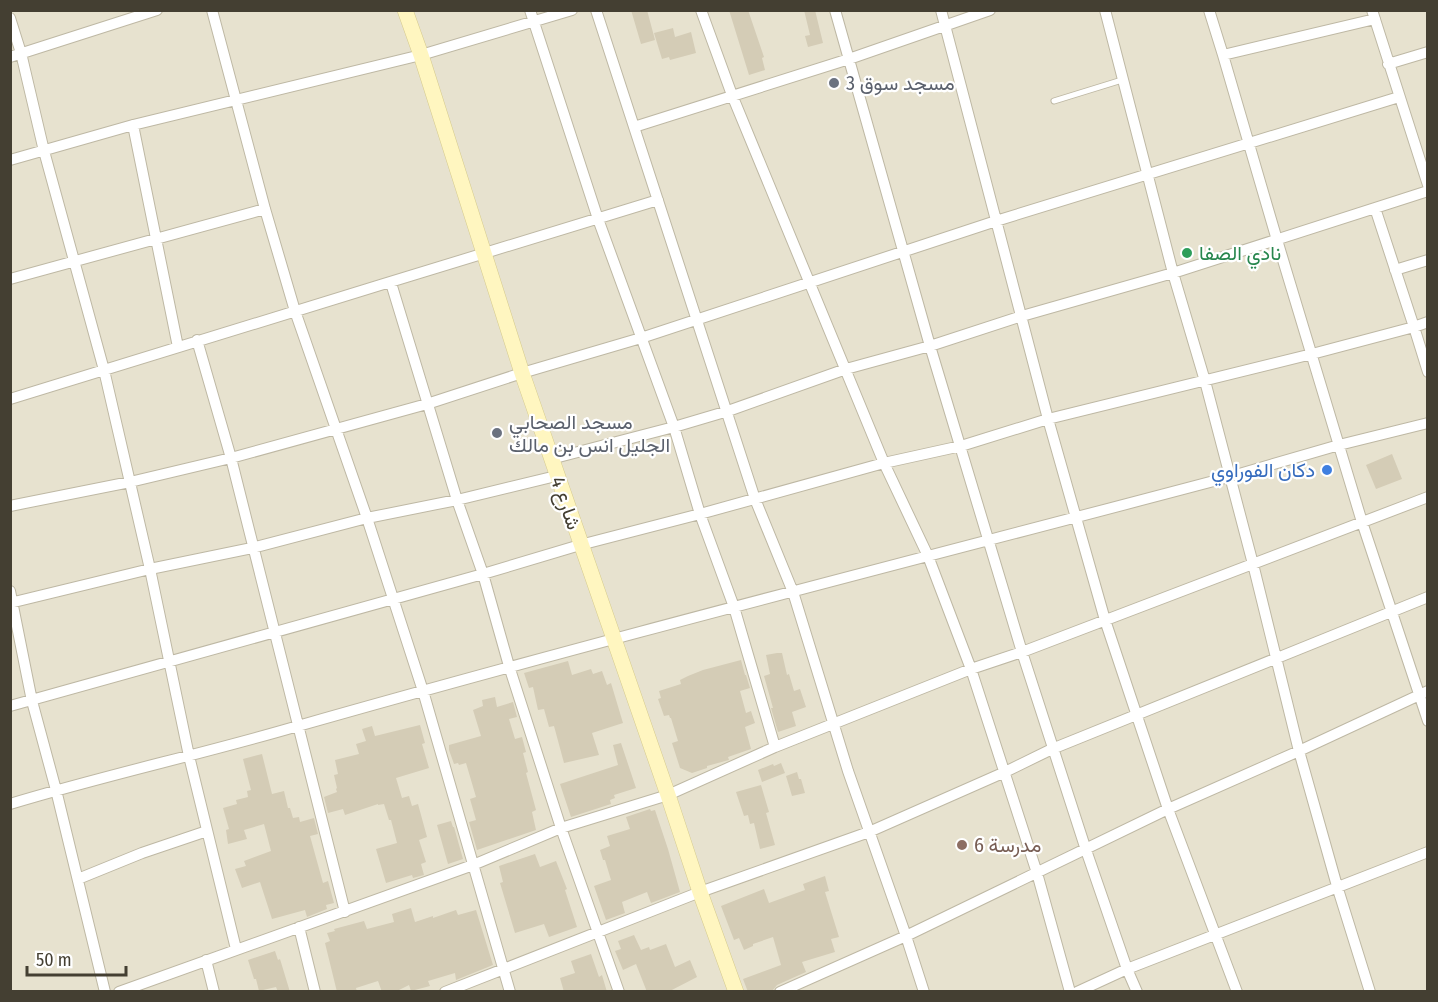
<svg xmlns="http://www.w3.org/2000/svg" width="1438" height="1002" font-family="'Fira Sans Condensed',Vazirmatn,sans-serif">
	<rect width="100%" height="100%" fill="#f3efe2"/>
	<!-- residential -->
	<path fill="#e7e2cf" d="M11,11H1427V991H11Z"/>
	<!-- building -->
	<path fill="#d4ccb6" d="M631,10H647L655,40L641,44Z
		M729,10H748L764,57L762,58L765,70L749,75Z
		M804,10H815L823,43L808,47L805,36L810,35Z
		M673,28L675,37L691,32L696,53L670,60L669,57L662,59L654,33Z
		M1392,454L1402,479L1376,489L1366,465Z
		M777,653H782L787,675L789,674L794,691L800,689L806,707L792,712L796,726L778,732L771,708H773L764,676L770,674L766,655Z
		M741,660L745,675H746L750,688L740,691L746,713L751,711L755,723L745,727L751,749L728,757L729,760L707,766V768L692,773L680,768L672,743L678,741L671,718H670L669,715L664,716L658,699L661,698L659,691L681,684L680,680L688,676L703,670Z
		M568,661L572,675L591,669L593,674L602,671L607,685L611,683L623,723L592,733L599,755L564,763L554,726L549,727L544,709L538,710L533,687L529,688L524,673Z
		M495,697L497,707L513,702L517,717L509,719L515,739L522,737L526,752L523,753L528,772L526,773L536,810L532,812L536,830L477,850L469,822L476,820L470,799L476,797L466,763L459,765L458,763L454,764L449,750V745L481,736L473,710L483,706L482,700Z
		M420,725L425,743L422,744L429,768L396,778L402,798L409,796L412,806L418,804L427,837L419,840L426,862L421,864L424,875L413,878L412,875L386,883L376,849L397,843L391,820H389L384,804L378,805V804L345,815L343,809L328,813L324,797L337,792L336,789L337,788L334,775L338,774L335,760L359,754L356,744L366,741L362,729L372,726L375,736Z
		M621,743L636,788L614,795L615,798L610,800L611,804L571,817L560,784L618,765L613,745Z
		M262,754L272,794L284,791L288,808H290L293,818L299,817L300,822L314,818L318,834L310,836L323,883L328,881L334,903L326,905L327,909L307,917L305,910L272,919L260,882L242,888L235,869L246,866L244,861L271,851L264,824L244,830L247,839L228,844L226,830L229,829L223,808L237,804L236,800L248,797L247,791L251,790L243,759Z
		M781,763L785,773L762,782L758,770L773,764L774,766Z
		M797,772L799,779H801L805,793L792,796L786,776Z
		M761,785L769,812L766,813L775,845L760,849L754,823L750,824L748,815L744,816L736,792Z
		M650,809L651,811L655,810L668,849L680,892L651,903L647,892L622,902L625,913L606,920L594,886L611,880L605,860H603L600,850L610,846L607,836L630,829L626,817Z
		M451,821L453,827H454L463,859L448,864L437,825Z
		M535,854L540,867L556,861L567,889L565,890L577,927L549,937L544,924L515,933L500,883L503,882L499,866Z
		M825,876L829,891L825,892L839,937L831,939L835,952L802,962L806,972L777,985L773,990L748,992L743,979L781,965L773,937L753,944V946L744,950L739,938L734,940L721,906L764,889L769,903L805,890L803,884Z
		M411,908L415,922L433,916V918L456,910L458,915L476,910L493,965L456,980L455,973L428,981L430,986L411,991L409,985L395,992H382L378,981L356,988L357,992H337L325,943L330,941L327,933L335,931L334,929L364,921L367,929L394,922L392,914Z
		M634,935L641,950L649,947L650,950L666,944L675,967L690,960L697,977L668,992H647L636,964L623,970L615,951L621,949L618,941Z
		M275,951L278,960L280,959L290,992H278L276,987L259,991L256,979H254L248,960Z
		M591,954L599,977L602,975L607,992H564L560,978L575,973L571,961Z"/>
	<g fill="none" stroke-linecap="round" stroke-linejoin="round">
		<!-- lane casing -->
		<g stroke="#beb8a4" stroke-width="7">
			<path id="lane" d="M1054,101L1122,80"/>
		</g>
		<!-- street casing -->
		<g stroke="#beb8a4" stroke-width="12">
			<path id="street" d="M212,10L265,209L295,311L367,518L423,691L510,992
				M530,10L598,219L674,427L700,514L734,607L775,747
				M596,10L755,499L793,592L848,771L906,936L924,992
				M701,10L732,95L884,463L928,556L971,669L1037,873L1070,992
				M835,10L930,346L1022,652L1086,850L1127,969L1137,992
				M941,10L1048,419L1105,620L1168,809L1237,992
				M1105,10L1173,273L1205,381L1253,564L1299,751L1337,886L1370,992
				M1209,10L1223,55L1277,240L1362,522L1428,721
				M1372,10L1428,185
				M10,18L21,53L44,151L104,370L150,569L189,756L236,949
				M1223,55L1375,19
				M10,57L157,10
				M1388,64L1428,52
				M133,125L178,347
				M634,127L849,59L990,10
				M10,160L133,125L421,55L572,10
				M1375,208L1414,327L1428,372
				M1395,270L1428,260
				M10,279L265,209
				M391,283L457,500L483,574L509,666L561,828L619,992
				M197,340L231,458L345,912
				M10,399C226,331 442,267 658,200
				M551,459L674,427L728,411L846,369L930,346L1022,316L1173,273L1428,191
				M10,506L130,482L231,458L427,404L522,373L641,338L996,221L1399,97
				M10,591L32,701L56,790L105,992
				M10,603L150,569L252,548L367,518L457,500L556,476
				M10,706L483,574L580,545L700,514L884,463L961,446L1048,419L1312,354L1414,327L1428,322
				M10,804C105,775 203,754 298,726C607,638 919,559 1229,477L1339,445L1428,423
				M78,879L142,853L207,831
				M299,927L315,992
				M206,960L214,992
				M119,992L473,865L561,828L668,795L775,747L971,669L1022,652L1428,497
				M445,992L700,892L869,832L1005,772L1052,749L1428,597
				M780,992L906,936L1168,809L1299,751L1428,691
				M1077,992L1127,969L1428,852"/>
		</g>
		<!-- secondary casing -->
		<g stroke="#d6cb8d" stroke-width="16">
			<path id="secondary" d="M405,10L421,55L522,373L668,795L700,892L736,992"/>
		</g>
		<!-- lane -->
		<use href="#lane" stroke="#fff" stroke-width="5"/>
		<!-- street -->
		<use href="#street" stroke="#fff" stroke-width="10"/>
		<!-- secondary -->
		<use href="#secondary" stroke="#fff6c0" stroke-width="15"/>
	</g>
	<!-- markers -->
	<g fill="#6b7280" stroke="#fff" stroke-width="2">
		<circle cx="834" cy="83" r="6"/>
		<circle cx="497" cy="433" r="6"/>
	</g>
	<circle fill="#2e9e5b" stroke="#fff" stroke-width="2" cx="1187" cy="253" r="6"/>
	<circle fill="#3f7fe0" stroke="#fff" stroke-width="2" cx="1327" cy="470" r="6"/>
	<circle fill="#8d6e63" stroke="#fff" stroke-width="2" cx="962" cy="845" r="6"/>
	<g text-anchor="middle" dominant-baseline="central" stroke-width="4.5" stroke-linejoin="round" paint-order="stroke">
		<!-- worship labels -->
		<g font-size="20" fill="#5b616d" stroke="#fff" text-anchor="start">
			<text x="846" y="83">مسجد سوق 3</text>
			<text x="509" y="422">مسجد الصحابي<tspan x="509" dy="23">الجليل انس بن مالك</tspan></text>
		</g>
		<!-- leisure labels -->
		<g font-size="20" fill="#27864d" stroke="#fff" text-anchor="start">
			<text x="1199" y="253">نادي الصفا</text>
		</g>
		<!-- shop labels -->
		<g font-size="20" fill="#366cbe" stroke="#fff" text-anchor="end">
			<text x="1315" y="470">دكان الفوراوي</text>
		</g>
		<!-- street labels -->
		<g font-size="20" fill="#443f32" stroke="#fff">
			<text transform="translate(566 503) rotate(71)">شارع 4</text>
		</g>
		<!-- education labels -->
		<g font-size="20" fill="#785e54" stroke="#fff" text-anchor="start">
			<text x="974" y="845">مدرسة 6</text>
		</g>
	</g>
	<!-- border -->
	<rect width="1438" height="1002" fill="none" stroke="#443f32" stroke-width="24"/>
	<!-- scale -->
	<path d="M27 966v9h99v-9" fill="none" stroke="#443f32" stroke-width="3"/>
	<text x="36" y="966" font-size="18" fill="#443f32" stroke="#ffffff" stroke-width="4.5" paint-order="stroke">50 m</text>
</svg>
